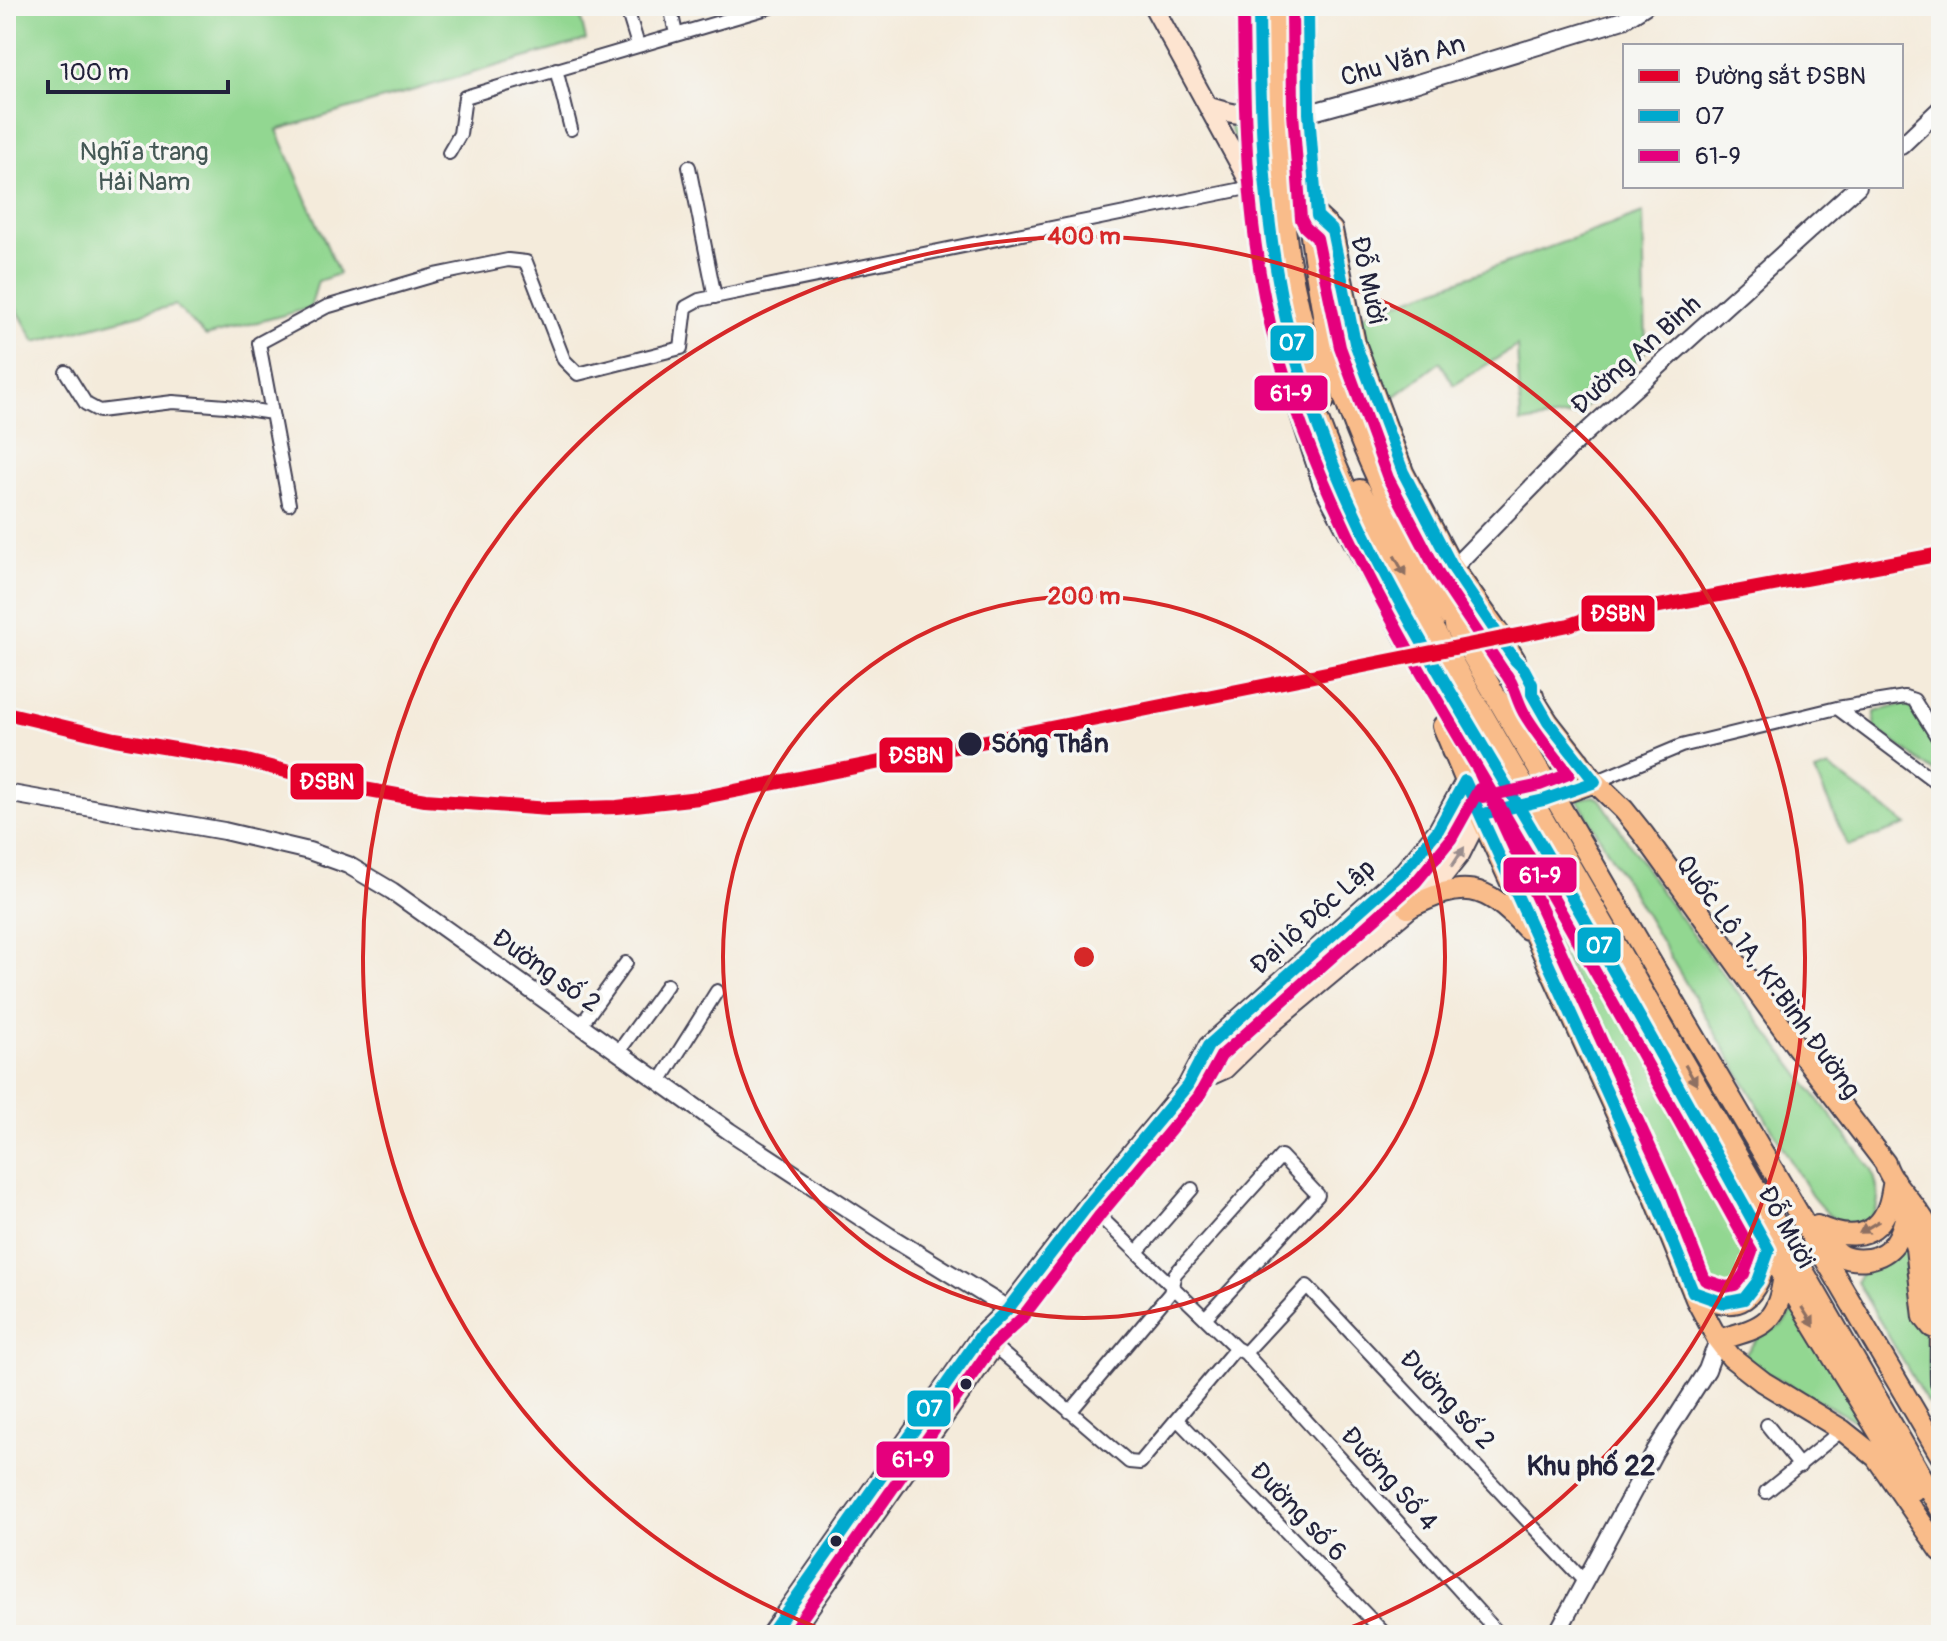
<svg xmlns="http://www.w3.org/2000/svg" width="1947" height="1641" font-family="Pangolin,sans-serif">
	<rect width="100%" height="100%" fill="#f6f6f2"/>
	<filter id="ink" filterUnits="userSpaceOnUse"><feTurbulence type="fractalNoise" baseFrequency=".0125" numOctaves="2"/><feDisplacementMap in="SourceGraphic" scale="16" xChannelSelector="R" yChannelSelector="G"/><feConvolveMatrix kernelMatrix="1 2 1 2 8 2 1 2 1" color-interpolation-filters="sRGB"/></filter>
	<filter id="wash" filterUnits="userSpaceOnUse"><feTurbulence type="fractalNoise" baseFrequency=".006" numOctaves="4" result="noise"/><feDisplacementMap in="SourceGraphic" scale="32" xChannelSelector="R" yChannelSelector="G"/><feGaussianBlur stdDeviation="1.8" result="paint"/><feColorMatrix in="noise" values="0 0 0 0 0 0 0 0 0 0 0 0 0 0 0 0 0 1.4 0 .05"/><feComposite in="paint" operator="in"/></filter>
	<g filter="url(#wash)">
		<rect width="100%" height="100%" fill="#f4ebdb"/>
		<!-- green -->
		<path fill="#92d791" stroke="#5a7c66" stroke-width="2" d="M6,6H578L586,40L277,130L339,274L318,281L310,308L206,336L175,305L35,342L6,289Z
			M1257,118L1258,186L1230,128L1232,122Z
			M1643,213L1646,351L1576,415L1521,423L1517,346L1454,385L1440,362L1385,404L1358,317Z
			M1904,704L1914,711L1941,752V777L1874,727L1875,712Z
			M1829,767L1907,825L1848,846L1815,772Z
			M1594,796L1600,799L1664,896L1872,1170C1879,1189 1885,1217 1858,1223C1851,1225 1845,1224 1839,1221C1828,1216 1818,1204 1811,1195L1577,799Z
			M1513,814L1718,1167L1755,1242L1761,1271L1736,1295L1716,1288L1701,1274L1618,1071L1500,824L1502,818Z
			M1911,1238L1931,1335L1932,1403L1928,1404L1857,1282L1860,1274L1893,1257Z
			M1797,1306L1871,1429L1759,1369L1744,1356L1758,1337L1782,1325Z"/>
	</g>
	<g filter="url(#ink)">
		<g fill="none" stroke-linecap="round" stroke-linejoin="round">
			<!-- minor casing -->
			<g stroke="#424053" stroke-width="16">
				<path id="minor" d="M626,6L638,45
					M670,6L676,34
					M556,69L571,129
					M449,153L460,134L465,97L774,6
					M689,167L715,297
					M1270,286L1286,382L1320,486L1403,642
					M66,372L86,404L99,411L173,402L226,406L272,413
					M289,504L259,343L326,307L435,275L508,260L526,262L564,360L578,374L681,348L686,307L699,300L1252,187
					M1837,708L1941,786
					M1595,782L1681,746L1837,708L1905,697L1914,700L1941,743
					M581,1025L626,963
					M619,1051L667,985
					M661,1080L717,991
					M1088,1205L1236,1348L1245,1353L1500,1635
					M1137,1252L1192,1189
					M994,1346L1129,1462L1140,1463L1236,1348
					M1245,1353L1307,1286L1584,1581
					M1070,1412L1170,1293L1175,1274L1281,1156L1318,1195L1206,1317
					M1178,1420L1386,1635
					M1767,1425L1800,1466
					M1766,1492L1842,1430"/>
			</g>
			<!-- tertiary casing -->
			<g stroke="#424053" stroke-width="20">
				<path id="tertiary" d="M1309,113L1411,85L1623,20L1645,6
					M1901,146L1941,108
					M1453,568L1583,435L1858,186
					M6,793L224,831L309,851L348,865L392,891L729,1131L889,1236L1008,1309
					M1556,1635L1655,1451L1707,1370L1718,1340"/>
			</g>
			<!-- secondary casing -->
			<g stroke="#424053" stroke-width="22">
				<path id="secondary" d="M1153,6L1269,218
					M1210,107C1234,115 1250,119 1271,104
					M1187,1086L1225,1069L1269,1026L1432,890L1460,855L1480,815
					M770,1635L981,1335L1008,1309L1088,1205L1187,1086L1208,1046L1404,871L1438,830L1465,781
					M790,1635L994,1346L1006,1315"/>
			</g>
			<!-- trunk casing -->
			<g stroke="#424053" stroke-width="24">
				<path id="trunk" d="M1259,6C1259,67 1262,127 1267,188C1270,218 1271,249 1277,278C1303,407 1358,523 1421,638
					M1274,6C1276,88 1277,171 1288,252C1296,302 1310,352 1324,401
					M1296,6C1299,104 1303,199 1320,296C1324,318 1326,341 1333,362C1361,457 1406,540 1455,626
					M1317,216L1332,230L1355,343L1403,472L1453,568L1499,633L1515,660L1517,672L1525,686L1548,722L1595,782L1624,810L1644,835L1799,1050L1885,1163C1892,1186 1915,1202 1926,1224C1947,1270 1939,1334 1941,1383
					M1389,472L1405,507L1468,620
					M1360,490L1434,630
					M1533,696L1443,726L1480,815L1655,1198L1696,1299L1718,1340L1731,1357L1763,1382L1842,1430L1876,1457L1941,1551
					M1452,751L1552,727
					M1465,781L1567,766L1579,761
					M1480,815L1544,800L1595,782
					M1408,908C1464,880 1483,882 1527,929
					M1629,925L1941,1456
					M1610,935L1941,1510
					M1596,939L1784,1277L1914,1490
					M1900,1195L1916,1248L1924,1317L1932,1327L1940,1330
					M1817,1226C1841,1237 1872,1242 1886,1212C1891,1203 1892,1190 1894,1180
					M1818,1235C1826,1243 1833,1251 1842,1256C1850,1260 1859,1260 1868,1259C1893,1254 1902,1237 1906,1213
					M1693,1292C1743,1317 1755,1299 1769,1250
					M1718,1340C1763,1327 1778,1325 1784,1274"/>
			</g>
			<!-- minor -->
			<use href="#minor" stroke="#fff" stroke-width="12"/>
			<!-- tertiary -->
			<use href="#tertiary" stroke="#fff" stroke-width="16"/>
			<!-- secondary -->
			<use href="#secondary" stroke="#fde4d0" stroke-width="18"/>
			<!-- trunk -->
			<use href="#trunk" stroke="#f9bc8a" stroke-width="20"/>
			<!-- trunk-bridge casing -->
			<g stroke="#424053" stroke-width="24" stroke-linecap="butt">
				<path id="trunk-bridge" d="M1468,620L1488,655
					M1455,626L1629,925
					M1434,630L1610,935
					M1421,638L1596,939"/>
			</g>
			<!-- trunk-bridge -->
			<use href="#trunk-bridge" stroke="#f9bc8a" stroke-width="20"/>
			<!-- bus-1 casing -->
			<g stroke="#f6f6f2" stroke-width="18">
				<path id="bus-1" d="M1259,6C1260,118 1263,232 1291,340C1336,514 1436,666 1526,819C1610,961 1689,1106 1769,1250L1758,1281L1744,1299L1724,1303L1693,1292L1655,1198L1465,781
					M1308,6L1309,113L1317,216L1332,230L1355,343L1403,472L1453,568L1515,660L1524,669L1532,684V694L1548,722L1595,782L1544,800L1487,813
					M770,1635L981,1335L1008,1309L1088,1205L1187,1086L1208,1046L1404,871L1438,830L1465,781"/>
			</g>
			<!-- bus-2 casing -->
			<g stroke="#f6f6f2" stroke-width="18">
				<path id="bus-2" d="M1243,6C1244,120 1246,237 1276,347C1325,522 1421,672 1512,827C1594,967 1673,1110 1752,1252L1744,1274L1735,1285L1726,1287L1705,1280L1670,1191L1480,774
					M1292,6L1293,113L1301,219L1305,227L1317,238L1340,347L1388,478L1439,575L1502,669C1515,683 1515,697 1524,713C1537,735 1553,754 1569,774L1540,785L1483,797
					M790,1635L993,1345L1021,1319L1100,1215L1199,1096L1221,1056L1416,882L1451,839L1479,789"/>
			</g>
			<!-- bus-1 -->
			<use href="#bus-1" stroke="#00a9ce" stroke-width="12"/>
			<!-- bus-2 -->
			<use href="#bus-2" stroke="#e5007d" stroke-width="12"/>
			<!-- rail-1 casing -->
			<g stroke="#f6f6f2" stroke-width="20">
				<path id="rail-1" d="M6,713L115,739L247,761L336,784L425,800L549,809L617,807L699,798L1569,625L1583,620L1941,554"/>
			</g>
			<!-- rail-1 -->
			<use href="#rail-1" stroke="#e4002b" stroke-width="14"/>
		</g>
		<!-- one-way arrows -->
		<defs><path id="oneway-solid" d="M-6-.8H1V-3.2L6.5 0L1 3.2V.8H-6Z" transform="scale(2)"/></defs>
		<g fill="#8e6f62">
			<use href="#oneway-solid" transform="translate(1400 566) rotate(61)"/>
			<use href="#oneway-solid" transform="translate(1691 1075) rotate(60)"/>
			<use href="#oneway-solid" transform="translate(1869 1227) rotate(149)"/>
			<use href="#oneway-solid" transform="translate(1808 1317) rotate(58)"/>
		</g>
		<use fill="#9a8d8d" href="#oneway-solid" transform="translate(1458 857) rotate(-57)"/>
	</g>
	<!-- distance rings -->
	<g fill="none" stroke="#d62828" stroke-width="4">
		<circle cx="1084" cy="957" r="361"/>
		<path d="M837 1635A721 721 0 1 1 1331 1635"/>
	</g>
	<!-- markers -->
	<g fill="#22223b" stroke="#f6f6f2" stroke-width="3">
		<circle cx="970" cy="744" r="13"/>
		<circle cx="966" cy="1384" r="7"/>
		<circle cx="836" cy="1541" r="7"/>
	</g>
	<g text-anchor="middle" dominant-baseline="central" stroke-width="7" stroke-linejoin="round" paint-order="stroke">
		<!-- street labels -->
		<g font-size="26" fill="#22223b" stroke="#f6f6f2">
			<text transform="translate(1403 61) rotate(-16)">Chu Văn An</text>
			<text transform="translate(1368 280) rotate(78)">Đỗ Mười</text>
			<text transform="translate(1636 355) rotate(-42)">Đường An Bình</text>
			<text transform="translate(1313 917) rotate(-42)">Đại lộ Độc Lập</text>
			<text transform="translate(546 971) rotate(35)">Đường số 2</text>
			<text transform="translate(1768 977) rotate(54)">Quốc Lộ 1A, KP.Bình Đường</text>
			<text transform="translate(1786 1227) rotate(61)">Đỗ Mười</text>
			<text transform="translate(1447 1400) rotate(47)">Đường số 2</text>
			<text transform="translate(1389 1479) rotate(48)">Đường Số 4</text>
			<text transform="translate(1298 1512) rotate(46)">Đường số 6</text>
		</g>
		<!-- park labels -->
		<g font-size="26" fill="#445855" stroke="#f6f6f2">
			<text x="144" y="152">Nghĩa trang<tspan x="144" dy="30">Hải Nam</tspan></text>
		</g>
		<!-- stop labels -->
		<g font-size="26" font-weight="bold" fill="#22223b" stroke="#f6f6f2" text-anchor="start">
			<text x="991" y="744">Sóng Thần</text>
		</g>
		<!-- neighbourhood labels -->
		<g font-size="28" font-weight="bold" fill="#22223b" stroke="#f6f6f2">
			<text x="1591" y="1466">Khu phố 22</text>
		</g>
	</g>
	<circle cx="1084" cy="957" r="12" fill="#d62828" stroke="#f6f6f2" stroke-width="4"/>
	<g font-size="24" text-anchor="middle" font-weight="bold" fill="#d62828" stroke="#f6f6f2" stroke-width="7" stroke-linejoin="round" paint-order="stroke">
		<text x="1084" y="244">400 m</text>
		<text x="1084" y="604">200 m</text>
	</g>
	<g stroke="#f6f6f2" stroke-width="3">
		<rect x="1269" y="324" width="46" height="38" rx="8" fill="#00a9ce"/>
		<rect x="1253" y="374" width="76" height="38" rx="8" fill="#e5007d"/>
		<rect x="1580" y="594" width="76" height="39" rx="8" fill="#e4002b"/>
		<rect x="878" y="736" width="76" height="38" rx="8" fill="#e4002b"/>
		<rect x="289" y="762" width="76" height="39" rx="8" fill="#e4002b"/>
		<rect x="1502" y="856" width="76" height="38" rx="8" fill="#e5007d"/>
		<rect x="1576" y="926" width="46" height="38" rx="8" fill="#00a9ce"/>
		<rect x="906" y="1389" width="46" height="39" rx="8" fill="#00a9ce"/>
		<rect x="875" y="1440" width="76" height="39" rx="8" fill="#e5007d"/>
	</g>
	<g font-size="22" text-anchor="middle" font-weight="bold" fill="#fff">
		<text x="1292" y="350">07</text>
		<text x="1291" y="401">61-9</text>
		<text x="1618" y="621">ĐSBN</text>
		<text x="916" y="763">ĐSBN</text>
		<text x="327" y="789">ĐSBN</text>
		<text x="1540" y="883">61-9</text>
		<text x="1599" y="953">07</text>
		<text x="929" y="1416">07</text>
		<text x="913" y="1467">61-9</text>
	</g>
	<!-- margin -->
	<rect width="1947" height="1641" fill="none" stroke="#f6f6f2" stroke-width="32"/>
	<!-- legend -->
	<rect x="1623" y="44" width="280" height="144" fill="#f6f6f2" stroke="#a1a1a9" stroke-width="2"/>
	<rect x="1639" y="70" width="40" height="12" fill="#e4002b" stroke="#a1a1a9" stroke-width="2"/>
	<text x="1695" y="84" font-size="24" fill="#22223b">Đường sắt ĐSBN</text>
	<rect x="1639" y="110" width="40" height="12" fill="#00a9ce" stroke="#a1a1a9" stroke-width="2"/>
	<text x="1695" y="124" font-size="24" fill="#22223b">07</text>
	<rect x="1639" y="150" width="40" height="12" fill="#e5007d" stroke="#a1a1a9" stroke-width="2"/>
	<text x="1695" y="164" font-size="24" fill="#22223b">61-9</text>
	<!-- scale -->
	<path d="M48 80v12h180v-12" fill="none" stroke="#22223b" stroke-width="4"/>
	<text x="60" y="80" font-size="24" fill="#22223b" stroke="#f6f6f2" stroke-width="6" paint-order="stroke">100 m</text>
</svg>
